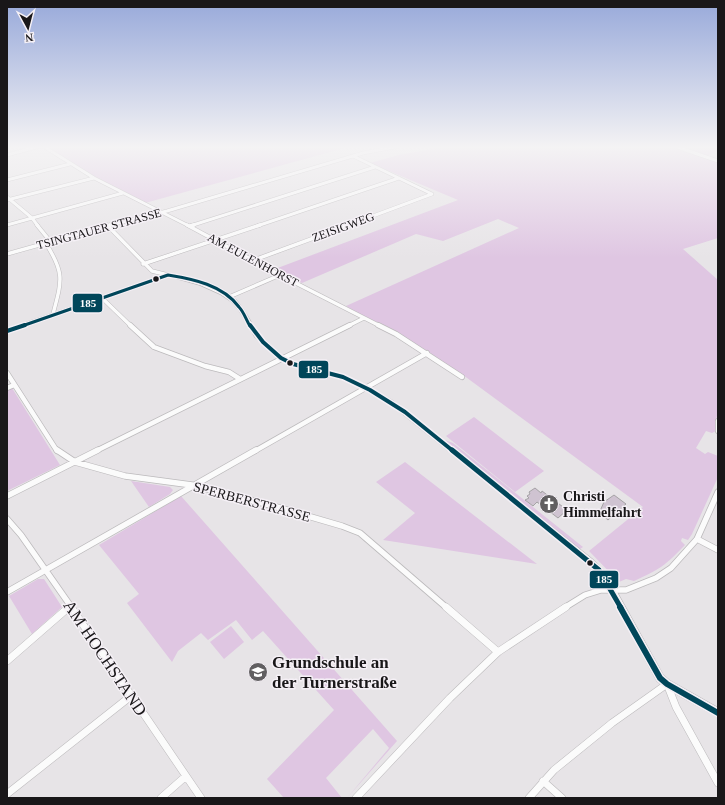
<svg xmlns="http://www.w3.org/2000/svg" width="725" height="805" font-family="Georgia,serif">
	<rect width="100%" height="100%" fill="#e7e4e7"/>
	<!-- green -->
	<path fill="#dfc6e2" d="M45,146H352L145,203L96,178Z
		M448,146H672L682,150L692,146H718V151L706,156L718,161V238L683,249L718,280V410L715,426L716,431L712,433L706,431L696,448L705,454L708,452L718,456V477L692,534L688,540L682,538L681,541L685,545C666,565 659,570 634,581L626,579L619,582L589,551L643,507L463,375L427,352L346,306L519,228L498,219L443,241L416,234L302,283L275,269L458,200L370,163L399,155Z
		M12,388L60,465L7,491V390Z
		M474,417L544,471L515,492L446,436Z
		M445,440L453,443L583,547L577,551L440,441Z
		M405,462L537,564L383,540L415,513L376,482Z
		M131,481L170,487L173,490L170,494L149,507Z
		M181,496L397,741L347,798L389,748L373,729L326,778L342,798H284L267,779L334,710L263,631L252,640L236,620L208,640L201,633L178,651L172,662L127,603L139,594L99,545Z
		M38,579H44L62,607L32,634L9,596Z
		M231,626L244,642L224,659L210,642Z"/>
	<!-- building -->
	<path fill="#cfc3d1" stroke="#a5a3a5" d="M535,488L541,493L542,491L567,510L558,518L537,502L533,506L525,500L529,498L527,496L530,494L529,492Z
		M614,495L626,504L608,520L600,513V511L604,502Z"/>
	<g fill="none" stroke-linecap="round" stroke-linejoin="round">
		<!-- minor-far4 casing -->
		<g stroke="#bcbabc" stroke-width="4">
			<path id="minor-far4" d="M43,146L94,178L189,226
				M674,146L718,161
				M7,155L40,146
				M353,156L432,194
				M7,180L70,164
				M7,197L32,218L38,226
				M7,200L94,178
				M7,225L123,193
				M106,226L167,211L363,153L400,146
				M190,226L375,167
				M257,226L399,178
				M346,226L432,194"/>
		</g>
		<!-- minor-far3 casing -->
		<g stroke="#bcbabc" stroke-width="4.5">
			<path id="minor-far3" d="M37,225L50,241
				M107,225L152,271L168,275
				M187,225L280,275L380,326
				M190,226L194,225
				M45,242C65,273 62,280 53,314
				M7,254L110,225
				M254,260L349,225
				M143,264L260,225
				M229,297L280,275
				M102,298L131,326
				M348,326L364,318"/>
		</g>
		<!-- minor-far2 casing -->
		<g stroke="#bcbabc" stroke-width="6">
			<path id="minor-far2" d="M130,325L154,347L205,366L229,372L240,379
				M378,325L396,334L462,377
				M7,373L57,451
				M7,388L14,385
				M718,421V431
				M96,451L350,325
				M255,451L427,353"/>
		</g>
		<!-- minor-far1 casing -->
		<g stroke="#bcbabc" stroke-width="7">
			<path id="minor-far1" d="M57,450L75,462L125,476L192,485L270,505L342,526L360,533L447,608
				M7,496L98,450
				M7,519L21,535L72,608
				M697,539L718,550
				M7,592L256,450
				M67,608L70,606
				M564,608L585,595L601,590H626L656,578L671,568L697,539L718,492"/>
		</g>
		<!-- minor casing -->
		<g stroke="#bcbabc" stroke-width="8">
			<path id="minor" d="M71,607L201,798
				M446,607L498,652
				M7,661L69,607
				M543,781L562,798
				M7,794L131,696
				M161,798L186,776
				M356,798L450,698L498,652L566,607
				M529,798L554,770L612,723L667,684L676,707L718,783"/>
		</g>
		<!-- tertiary casing -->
		<g stroke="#bcbabc" stroke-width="1.5">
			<path id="tertiary" d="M168,274L204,283L224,292L236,300L243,309L259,335L284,358L293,362L326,370L352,379L393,401L592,559L607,574L663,675L670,681L718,708V717L664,687L657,681L601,578L588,563L389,403L348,381L323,372L289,364L280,360L255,337L239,310L232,302L220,294L200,285L168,276L7,332V329Z"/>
		</g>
		<!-- minor-far4 -->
		<use href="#minor-far4" stroke="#fbfbfb" stroke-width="3"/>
		<!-- minor-far3 -->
		<use href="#minor-far3" stroke="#fbfbfb" stroke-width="3.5"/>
		<!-- minor-far2 -->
		<use href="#minor-far2" stroke="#fbfbfb" stroke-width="4.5"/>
		<!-- minor-far1 -->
		<use href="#minor-far1" stroke="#fbfbfb" stroke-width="5.5"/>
		<!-- minor -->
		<use href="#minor" stroke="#fbfbfb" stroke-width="7"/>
		<!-- tertiary -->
		<use href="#tertiary" fill="#fbfbfb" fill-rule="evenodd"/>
		<!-- bus-1-far3 casing -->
		<g stroke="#f5f0f6" stroke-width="5.5">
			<path id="bus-1-far3" d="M168,275C193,279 223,285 239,307C244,312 246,320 250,326
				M22,326L168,275"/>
		</g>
		<!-- bus-1-far2 casing -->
		<g stroke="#f5f0f6" stroke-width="7">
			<path id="bus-1-far2" d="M250,325L263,342L281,358L293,364L343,377L370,390L405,412L453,451
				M7,331L25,325"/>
		</g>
		<!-- bus-1-far1 casing -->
		<g stroke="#f5f0f6" stroke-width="8">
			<path id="bus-1-far1" d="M452,450L599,570L621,608"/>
		</g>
		<!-- bus-1 casing -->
		<g stroke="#f5f0f6" stroke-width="9">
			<path id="bus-1" d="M620,607L660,678L667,684L718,713"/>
		</g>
		<!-- bus-1-far3 -->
		<use href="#bus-1-far3" stroke="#00465a" stroke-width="3"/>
		<!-- bus-1-far2 -->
		<use href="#bus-1-far2" stroke="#00465a" stroke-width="4"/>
		<!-- bus-1-far1 -->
		<use href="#bus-1-far1" stroke="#00465a" stroke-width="5"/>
		<!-- bus-1 -->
		<use href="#bus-1" stroke="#00465a" stroke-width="6"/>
	</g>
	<!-- sky -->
	<linearGradient id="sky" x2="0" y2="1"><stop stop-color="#98a9da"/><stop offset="0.57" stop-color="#f4f3f4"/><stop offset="1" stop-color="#f4f3f4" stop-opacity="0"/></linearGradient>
	<rect width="725" height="258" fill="url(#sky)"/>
	<!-- icons -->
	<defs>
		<g id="church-disc" transform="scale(1)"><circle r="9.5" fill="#615f61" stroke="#f5f0f6"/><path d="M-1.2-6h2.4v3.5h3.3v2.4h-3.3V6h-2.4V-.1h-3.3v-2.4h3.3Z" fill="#fff"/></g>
		<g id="school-disc" transform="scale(1)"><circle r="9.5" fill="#615f61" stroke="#f5f0f6"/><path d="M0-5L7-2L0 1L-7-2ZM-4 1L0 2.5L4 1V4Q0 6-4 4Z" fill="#fff"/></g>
	</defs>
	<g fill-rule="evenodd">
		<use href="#church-disc" x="549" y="504"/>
		<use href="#school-disc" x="258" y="672"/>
	</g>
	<!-- markers -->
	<g fill="#191719" stroke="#f5f0f6" stroke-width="1.5">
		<circle cx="156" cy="279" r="3.5"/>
		<circle cx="290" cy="363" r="3.5"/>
		<circle cx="590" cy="563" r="3.5"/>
	</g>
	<g text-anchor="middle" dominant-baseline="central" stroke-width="3" stroke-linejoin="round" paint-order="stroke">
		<!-- far-street labels -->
		<g font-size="12" fill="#191719" stroke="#f5f0f6">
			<text transform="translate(343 227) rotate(-20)">ZEISIGWEG</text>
			<text transform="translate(99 229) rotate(-15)">TSINGTAUER STRASSE</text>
			<text transform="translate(253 260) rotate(28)">AM EULENHORST</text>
		</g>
		<!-- poi labels -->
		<g font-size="14" font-weight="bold" fill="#191719" stroke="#f5f0f6" text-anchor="start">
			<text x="563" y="496">Christi<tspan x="563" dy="16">Himmelfahrt</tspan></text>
		</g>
		<!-- street labels -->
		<g font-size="14" fill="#191719" stroke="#f5f0f6">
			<text transform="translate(252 502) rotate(15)">SPERBERSTRASSE</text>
		</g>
		<!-- near-street labels -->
		<g font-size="17" fill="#191719" stroke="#f5f0f6">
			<text transform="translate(105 658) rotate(56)">AM HOCHSTAND</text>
		</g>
		<!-- near-poi labels -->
		<g font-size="17" font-weight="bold" fill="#191719" stroke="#f5f0f6" text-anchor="start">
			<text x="272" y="662">Grundschule an<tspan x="272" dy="20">der Turnerstraße</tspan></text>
		</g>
	</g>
	<g stroke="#f5f0f6" stroke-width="1.5">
		<rect x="72" y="293" width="31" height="20" rx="4" fill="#00465a"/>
		<rect x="298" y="360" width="31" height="19" rx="4" fill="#00465a"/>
		<rect x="589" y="570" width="30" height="19" rx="4" fill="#00465a"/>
	</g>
	<g font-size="11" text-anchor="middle" font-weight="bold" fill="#fff">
		<text x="88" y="307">185</text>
		<text x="314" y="373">185</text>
		<text x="604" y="583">185</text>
	</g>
	<!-- border -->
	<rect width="725" height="805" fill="none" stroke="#191719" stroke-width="16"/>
	<!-- north arrow -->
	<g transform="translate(28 28) rotate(173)" stroke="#f5f0f6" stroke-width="3" paint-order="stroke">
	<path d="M0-3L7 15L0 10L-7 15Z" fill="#191719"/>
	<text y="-6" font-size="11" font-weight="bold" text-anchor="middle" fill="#191719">N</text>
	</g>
</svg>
